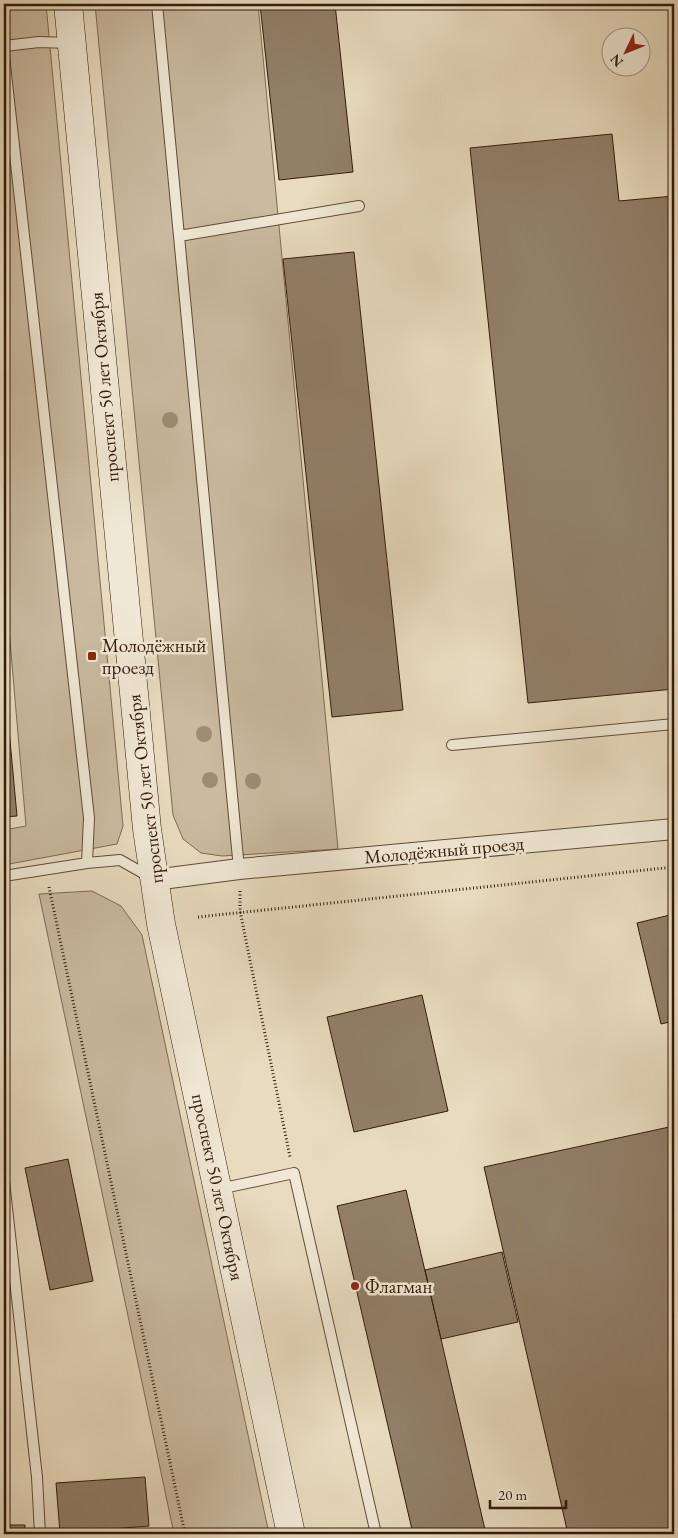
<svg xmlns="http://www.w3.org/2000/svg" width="678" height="1538" font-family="'EB Garamond',serif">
	<rect width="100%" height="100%" fill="#e8dbbf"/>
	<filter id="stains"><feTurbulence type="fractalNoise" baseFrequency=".004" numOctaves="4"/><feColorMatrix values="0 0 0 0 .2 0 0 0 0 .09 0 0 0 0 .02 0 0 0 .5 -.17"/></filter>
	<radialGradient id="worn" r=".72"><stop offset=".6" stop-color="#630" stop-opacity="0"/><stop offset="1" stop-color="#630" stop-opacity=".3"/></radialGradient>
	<!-- green -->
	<path fill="#c9baa0" stroke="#7e6a55" d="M4,4H46L123,826L117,844L4,865V830L26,826L4,572Z
		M95,4H258L338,849L222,856L201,853L183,839L173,815Z
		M92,891L121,906L142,935L269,1534H174L39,894Z"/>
	<!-- building -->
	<path fill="#917f68" stroke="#331b0a" d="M260,4H335L353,172L279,180Z
		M612,134L619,201L674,196V689L528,703L470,148Z
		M354,252L403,710L332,717L283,259Z
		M4,676L17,816L4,817Z
		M674,914V1021L661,1024L637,923Z
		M422,995L448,1111L354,1132L327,1017Z
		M674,1126V1534H568L484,1167Z
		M68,1159L93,1281L50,1290L25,1168Z
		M406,1190L441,1339L486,1534H413L337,1206Z
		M502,1252L518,1322L441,1339L425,1270Z
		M145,1477L149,1526L60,1533L56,1483Z
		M4,1525H25V1534H4Z"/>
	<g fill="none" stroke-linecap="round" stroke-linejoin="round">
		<!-- service casing -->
		<g stroke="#604b37" stroke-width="12">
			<path id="service" d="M157,4L239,869
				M4,46L39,42L70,43
				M4,56L89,818L87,863
				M179,236L359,206
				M452,745L674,724
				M4,876L87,863L120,860L150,877
				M4,1181L37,1477L40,1534
				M219,1189L294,1173L376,1534"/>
		</g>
		<!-- minor casing -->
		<g stroke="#604b37" stroke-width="22">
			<path id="minor" d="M154,880L239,869L674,829"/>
		</g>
		<!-- secondary casing -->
		<g stroke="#331b0a" stroke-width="29">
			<path id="secondary" d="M68,4L147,829L161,924L291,1534"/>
		</g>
		<!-- path -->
		<path stroke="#331b0a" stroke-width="3" stroke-dasharray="1 2.5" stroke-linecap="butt" d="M49,887L185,1534
			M240,891V911L290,1157
			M198,917L674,867"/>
		<!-- service -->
		<use href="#service" stroke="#f0e8d5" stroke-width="10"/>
		<!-- minor -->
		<use href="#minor" stroke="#f0e8d5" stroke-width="20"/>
		<!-- secondary -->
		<use href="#secondary" stroke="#f0e8d5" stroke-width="28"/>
	</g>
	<!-- trees -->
	<g fill="#9d8c74">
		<circle cx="170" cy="420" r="8"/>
		<circle cx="204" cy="734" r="8"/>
		<circle cx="210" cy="780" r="8"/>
		<circle cx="253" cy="781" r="8"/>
	</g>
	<!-- markers -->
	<g fill="#8f2418" stroke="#f0e8d5" stroke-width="2">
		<rect x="87" y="651" width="10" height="10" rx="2.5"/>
		<circle cx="355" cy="1286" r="5"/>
	</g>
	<g text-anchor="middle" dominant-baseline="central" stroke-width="5" stroke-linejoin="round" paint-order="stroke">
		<!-- street labels -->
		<g font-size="19" fill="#331b0a" stroke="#f0e8d5">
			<text transform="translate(104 387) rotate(-95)">проспект 50 лет Октября</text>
			<text transform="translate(145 789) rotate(-97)">проспект 50 лет Октября</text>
			<text transform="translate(444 850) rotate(-5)">Молодёжный проезд</text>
			<text transform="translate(218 1187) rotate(78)">проспект 50 лет Октября</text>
		</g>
		<!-- poi labels -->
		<g font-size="19" fill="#331b0a" stroke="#f0e8d5" text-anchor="start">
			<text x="102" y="645">Молодёжный<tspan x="102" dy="22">проезд</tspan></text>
			<text x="365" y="1286">Флагман</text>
		</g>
	</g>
	<!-- margin -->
	<rect width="678" height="1538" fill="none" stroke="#e8dbbf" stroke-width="20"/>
	<rect x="5" y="5" width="668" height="1528" fill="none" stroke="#331b0a" stroke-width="2.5"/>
	<rect x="10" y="10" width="658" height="1518" fill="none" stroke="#331b0a"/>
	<!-- north arrow -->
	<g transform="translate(626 52) rotate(227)"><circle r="24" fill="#f0e8d5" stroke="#a49684"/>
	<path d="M0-4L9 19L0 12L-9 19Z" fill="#8f2418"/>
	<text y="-8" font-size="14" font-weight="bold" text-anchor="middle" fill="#331b0a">N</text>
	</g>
	<!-- scale -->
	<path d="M490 1500v8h76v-8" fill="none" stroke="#331b0a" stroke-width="2.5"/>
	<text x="498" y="1500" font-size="15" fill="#331b0a" stroke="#f0e8d5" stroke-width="4" paint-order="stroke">20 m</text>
	<rect width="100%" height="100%" filter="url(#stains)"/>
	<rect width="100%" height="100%" fill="url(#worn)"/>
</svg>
